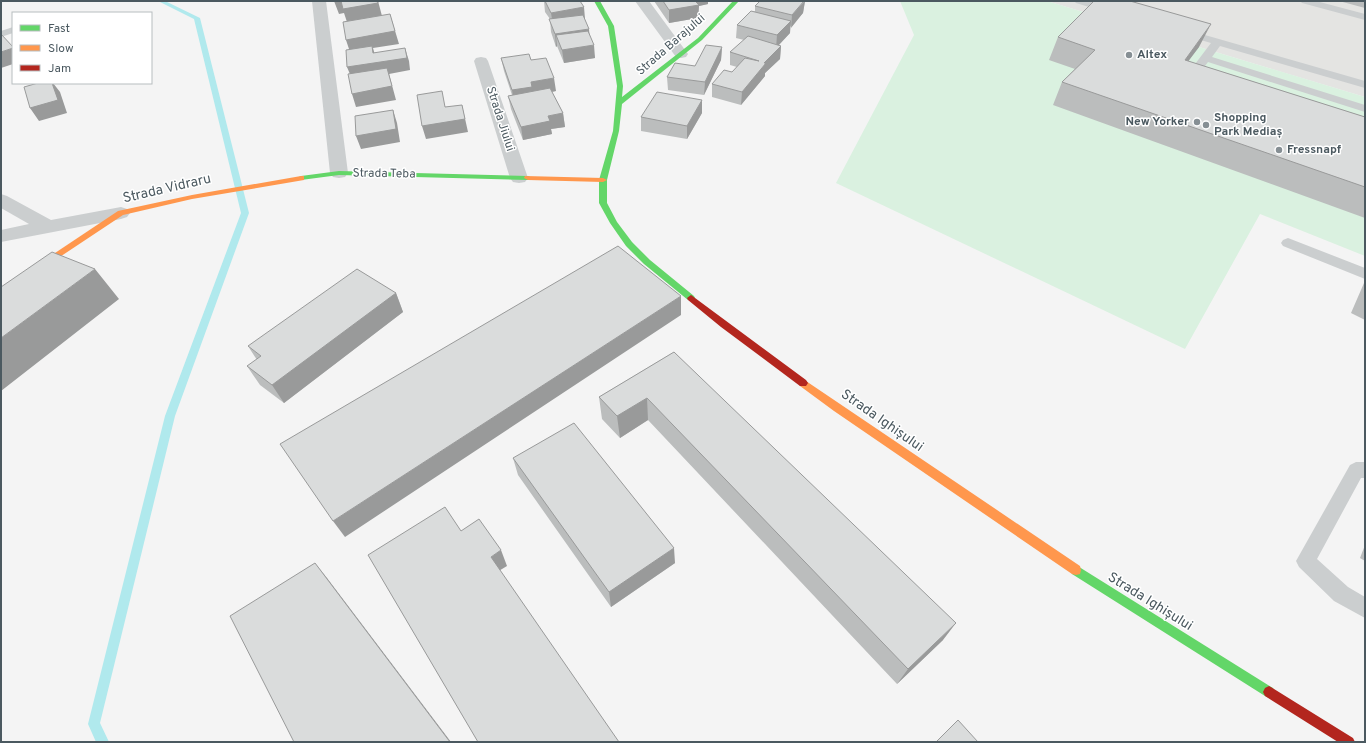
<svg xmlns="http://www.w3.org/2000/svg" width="1366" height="743" font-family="Overpass,sans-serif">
	<rect width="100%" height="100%" fill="#f4f4f4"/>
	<!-- commercial -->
	<path fill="#e4e4e2" d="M1047,1H1365V97L1199,47Z"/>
	<!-- green -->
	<path fill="#daf1e0" d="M900,1H1047L1365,97V256L1260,214L1185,349L836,183L914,35Z"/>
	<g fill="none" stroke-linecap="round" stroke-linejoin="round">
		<!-- stream -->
		<path fill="#b0e9ed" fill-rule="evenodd" d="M158,1H165L200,18L249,213L175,416L100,723L109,742H96L88,724L165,416L241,213L194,19Z"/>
		<!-- lane -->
		<path fill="#cbcecf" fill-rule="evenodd" d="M1074,1H1089L1116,9L1117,11L1112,14L1076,3Z
			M1300,1H1316L1365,14V20L1302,3Z
			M13,27V33L1,37V31Z
			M1184,29L1365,81V88L1220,46L1212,57L1365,105V112L1208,62L1199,74L1204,76L1206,78L1204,80L1200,81L1188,78L1186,76L1211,43L1180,34L1179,32L1180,30Z
			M1288,238L1365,268V279L1283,246L1281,243L1283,240Z
			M1356,462H1365V478H1361L1317,559L1348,587L1365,597V618L1334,601L1299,567L1296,561L1350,465Z"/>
		<!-- street -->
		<path fill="#cbcecf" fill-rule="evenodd" d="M312,1H326L348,173L345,177L339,178L333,177L330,173Z
			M635,1H649L688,54L686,57L681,58L676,57Z
			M481,57L486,58L488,61L528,178L525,182L519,183L513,182L510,178L474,61L476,58Z
			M1,194L7,196L51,220L121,207L127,209L130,213L127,217L121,219L1,242V230L29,224L1,208Z"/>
		<!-- fast -->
		<path fill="#63d668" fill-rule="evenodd" d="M594,1H600L614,26L623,86L622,97L698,38L733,1H739L702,40L622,104L619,131L607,180V203L617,222L632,242L650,260L694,296L695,298L694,300H688L644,264L626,246L610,223L599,203V180L613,131L617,86L608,26Z
			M339,171L528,176L532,178L528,180L339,175L301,180L297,178L301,176Z
			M1076,565L1273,688L1275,692L1273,696L1269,698L1265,696L1072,574L1071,570L1072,566Z"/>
		<!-- slow -->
		<path fill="#ff974d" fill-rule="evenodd" d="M301,176H304V180L192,199L123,215L1,296V289L118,211L192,195Z
			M525,176L603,178L607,180L603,182L528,180L524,178Z
			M803,379L1080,566L1081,570L1080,574L1076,575L1072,574L834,411L800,386L798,383L800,380Z"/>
		<!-- jam -->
		<path fill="#b3261e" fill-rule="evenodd" d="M691,295L806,380L808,383L806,386H800L721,327L688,300L687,298Z
			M1269,686L1353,738L1355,742H1338L1265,696L1263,692L1265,688Z"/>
	</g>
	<!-- wall -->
	<path fill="#bbbdbd" d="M544,1H580L595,58L564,63L557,46L556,47L551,32L550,19L545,12Z
		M654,1H708V4L699,6L698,18L669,23Z
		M758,1H805L803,13L790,27V33L778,46H781L780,59L765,73V76L741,105L712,97V84L732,72L737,67L730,65V52L744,40L736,38L737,25L755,11V6L760,1Z
		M1339,1H1365V8Z
		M1058,37L1199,47L1188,61L1365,117V218L1053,105L1062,82L1075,69L1049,60Z
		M722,47L721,60L704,95L668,90L667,77L695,66Z
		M501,58L531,60L556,91L552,92L563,113L565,127L551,129L552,134L523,140L511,109L508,96L512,95L504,71Z
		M702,100V113L687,139L641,131V117Z
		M1365,282V320L1351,313L1364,283Z
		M396,293L403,312L284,403L260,385L247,366L257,360L248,346Z
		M674,352L943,640L897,684L648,420L620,438L602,419L599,397Z
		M513,458L675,563L611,607L518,475Z
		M1365,545V561L1360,558Z"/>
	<!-- shaded-wall -->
	<path fill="#999a9a" d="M334,1H378L382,16L347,22L344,13L339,14Z
		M690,1H708V4L699,6L698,18L669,23V10Z
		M805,1L803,13L791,28L792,15Z
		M584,7L585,19L553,25L551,13Z
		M390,14L399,44L373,48L376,59L405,48L409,61L410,70L389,74L396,100L356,107L352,94V79L347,67L350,52L346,40Z
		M791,21L790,33L776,48L777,35Z
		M1211,24L1199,47L1172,83L1185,60Z
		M589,29L590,42L556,35L557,46L556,47L555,34Z
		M594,45L595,58L564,63L562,50Z
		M781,46L780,59L765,73V76L741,105L742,92L764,63Z
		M722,47L721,60L704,95L705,82Z
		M13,48V64L1,68V52Z
		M554,78L556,91L534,95L514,103L512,90L531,82Z
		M52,83H53L60,92L67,113L39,121L30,108Z
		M702,100V113L687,139V126Z
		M462,105L468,132L426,139L422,126Z
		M393,110L397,123L400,142L361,149L356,136Z
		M563,113L565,127L551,129L552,134L523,140L521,127L548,116Z
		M95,269L119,299L1,391V338Z
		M396,293L403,312L284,403L272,385Z
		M681,296V315L345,537L333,521Z
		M647,398L648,420L620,438L617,416Z
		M674,548L675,563L611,607L609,592Z
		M501,550L507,566L497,572L491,557Z
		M315,563L327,578L451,742H450Z
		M956,623L943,640L897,684L908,669Z"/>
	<!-- building -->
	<path fill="#dadcdc" stroke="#999a9a" d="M341,1H377L378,3L343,9Z
		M545,1H580L584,7L551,13Z
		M663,1H695L699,5L669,10Z
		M760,1H804L792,15L755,6Z
		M1094,1H1130L1211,24L1185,60L1365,117V187L1062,82L1095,50L1058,37Z
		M751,11L791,21L777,35L737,25Z
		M390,14L395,31L346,40L343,22Z
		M583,15L589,29L555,34L549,19Z
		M588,31L594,45L562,50L556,35Z
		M1,34L13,47V48L1,52Z
		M748,36L781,46L764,63H766L742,92L712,84L724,70L732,72L745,58L759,61L730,52Z
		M706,45L722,47L705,82L667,77L675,63L695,66Z
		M372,46L373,53L405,48L407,58L347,67L346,50Z
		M529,54L531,60L546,58L554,78L531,82L532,87L512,90L501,58Z
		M387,68L392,86L352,94L348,74Z
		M38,83H52L58,100L30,108L24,87Z
		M550,88L563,113L548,116L550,121L521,127L508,96Z
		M442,91L445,107L462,105L465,119L422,126L417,95Z
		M657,92L702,100L687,126L641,117Z
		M393,110L396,129L356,136L355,116Z
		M618,246L681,296L333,521L280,444Z
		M52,252L95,269L1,338V287Z
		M357,269L396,293L272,385L247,366L261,356L248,346Z
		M674,352L956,623L908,669L647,398L617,416L599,397Z
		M574,423L674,548L609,592L513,458Z
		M445,507L461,531L479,519L501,550L491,557L619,742H478L368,555Z
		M315,563L450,742H294L230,616Z
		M958,720L978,742H936Z"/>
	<!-- markers -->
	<g fill="#868f94" stroke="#fff" stroke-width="1.5">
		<circle cx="1129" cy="55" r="4"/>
		<circle cx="1197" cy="122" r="4"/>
		<circle cx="1206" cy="125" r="4"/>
		<circle cx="1279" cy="150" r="4"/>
	</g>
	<g text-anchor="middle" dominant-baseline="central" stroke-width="3" stroke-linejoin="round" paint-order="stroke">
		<!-- far-street labels -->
		<g font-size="12" fill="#4b5960" stroke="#fff">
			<text transform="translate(671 45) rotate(-41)">Strada Barajului</text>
			<text transform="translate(500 119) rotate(72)">Strada Jiului</text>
			<text transform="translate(384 174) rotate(1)">Strada Teba</text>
		</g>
		<!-- far-poi labels -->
		<g font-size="12" font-weight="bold" fill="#4b5960" stroke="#fff" text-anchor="start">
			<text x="1137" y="55">Altex</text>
			<text x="1214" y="118">Shopping<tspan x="1214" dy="14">Park Mediaș</tspan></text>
			<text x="1189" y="122" text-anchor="end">New Yorker</text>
			<text x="1287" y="150">Fressnapf</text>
		</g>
		<!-- street labels -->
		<g font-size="14" fill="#4b5960" stroke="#fff">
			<text transform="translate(167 189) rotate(-13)">Strada Vidraru</text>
			<text transform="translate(882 421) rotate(35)">Strada Ighișului</text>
			<text transform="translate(1150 602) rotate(32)">Strada Ighișului</text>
		</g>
	</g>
	<!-- border -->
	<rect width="1366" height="743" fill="none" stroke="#4b5960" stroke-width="4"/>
	<!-- legend -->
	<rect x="12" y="12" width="140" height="72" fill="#ffffff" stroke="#b7bdbf"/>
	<rect x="20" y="25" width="20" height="6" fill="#63d668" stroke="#b7bdbf"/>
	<text x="48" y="32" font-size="12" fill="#4b5960">Fast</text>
	<rect x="20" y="45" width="20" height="6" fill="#ff974d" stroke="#b7bdbf"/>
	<text x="48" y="52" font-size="12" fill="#4b5960">Slow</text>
	<rect x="20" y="65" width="20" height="6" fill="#b3261e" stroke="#b7bdbf"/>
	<text x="48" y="72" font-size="12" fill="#4b5960">Jam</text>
</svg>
